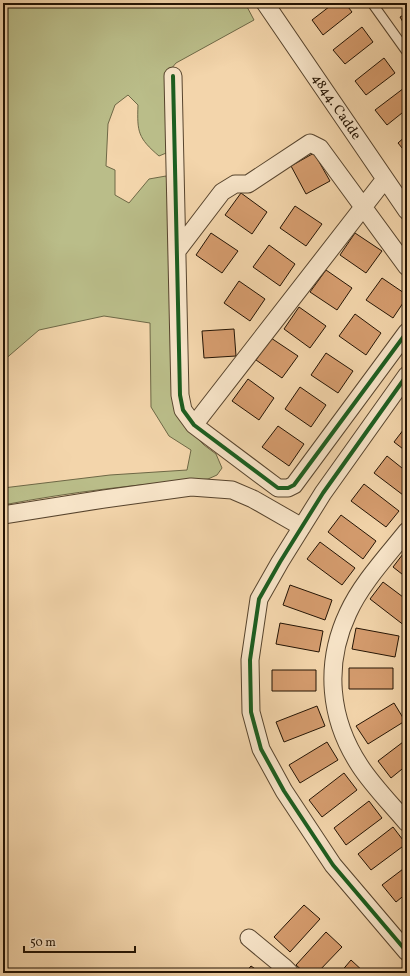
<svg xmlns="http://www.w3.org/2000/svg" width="410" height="976" font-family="Vollkorn,serif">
	<rect width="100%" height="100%" fill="#f3d5ab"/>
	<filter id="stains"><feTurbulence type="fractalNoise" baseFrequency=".005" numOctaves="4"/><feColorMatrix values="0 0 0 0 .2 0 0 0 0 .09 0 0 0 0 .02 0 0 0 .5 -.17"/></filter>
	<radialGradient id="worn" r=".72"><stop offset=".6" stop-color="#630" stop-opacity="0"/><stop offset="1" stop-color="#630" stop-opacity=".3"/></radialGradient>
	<!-- green -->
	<path fill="#babd89" stroke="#6e6846" d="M3,3H245L254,20L176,63L166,75L171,151L159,156C138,138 137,132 138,105L128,95L115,105L108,124L106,166L115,170V195L129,203L149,179L166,176L170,191L186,427L204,445L216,454L222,468L217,475L208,479C139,484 71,492 3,505V488L110,475L187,470L191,450L169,436L151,407L150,323L104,316L39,330L3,361Z"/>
	<!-- building -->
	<path fill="#d59c6e" stroke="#231303" d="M334,3H345L352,12L323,35L312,20Z
		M407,13V29L400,17Z
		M362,27L373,42L345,64L333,50Z
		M384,58L395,73L366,95L355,81Z
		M404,88L407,92V109L387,125L375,110Z
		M407,135V154L398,143Z
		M314,153L330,181L306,194L291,166Z
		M241,193L267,212L252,234L225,215Z
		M295,206L322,224L306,246L280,228Z
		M211,233L238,251L222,273L196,255Z
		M355,233L382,251L366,273L340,255Z
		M269,245L295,264L280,286L253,267Z
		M326,270L352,288L337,310L310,292Z
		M382,278L407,295V297L393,318L366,300Z
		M239,281L265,299L250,321L224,303Z
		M299,307L326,326L310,348L284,329Z
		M355,314L381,333L366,355L339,336Z
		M234,329L236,356L204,358L202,331Z
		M271,338L298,356L282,378L256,360Z
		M326,353L353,371L338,393L311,375Z
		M248,379L274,398L259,420L232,401Z
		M300,387L326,405L311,427L285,409Z
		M407,425V452L394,442Z
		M278,426L304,444L289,466L262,447Z
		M387,456L407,472V498L374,473Z
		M364,484L399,511L386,527L351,501Z
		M341,515L376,541L363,559L328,532Z
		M320,542L355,568L342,585L307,559Z
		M406,550L407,551V578L393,567Z
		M383,582L407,600V624L405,626L370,599Z
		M290,585L332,600L325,620L283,605Z
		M280,623L323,631L319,652L276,644Z
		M356,628L399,636L395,657L352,649Z
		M349,668H393V689H349Z
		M272,670H316V691H272Z
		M394,703L405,721L368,744L356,726Z
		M317,706L325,726L284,742L276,722Z
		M407,739V765L391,778L378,761Z
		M327,742L338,760L300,783L289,765Z
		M344,773L357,790L322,817L309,800Z
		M369,801L382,818L346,845L334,828Z
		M393,827L406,844L371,870L358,854Z
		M407,866V893L396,902L382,885Z
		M304,905L320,919L290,952L274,937Z
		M326,932L342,947L317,973H305L296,965Z
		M351,960L365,973H340Z
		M251,966L261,973H245Z"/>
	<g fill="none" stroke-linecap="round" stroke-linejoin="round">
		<!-- service casing -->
		<g stroke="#57442d" stroke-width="11">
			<path id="service" d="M372,3L407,52"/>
		</g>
		<!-- minor casing -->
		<g stroke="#57442d" stroke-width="19">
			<path id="minor" d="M265,3L407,211
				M173,76L180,395L183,410L194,425L278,488H288L294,485L407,332
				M177,251L222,192L235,184H248L310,143L320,148L407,267
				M407,375L323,493L280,562L259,599L250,660L251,712L261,749L284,791L333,865L407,952
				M194,425L385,179
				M3,515L104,499L191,487L232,490L253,499L302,527
				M407,531C387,556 361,584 348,613C324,664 329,719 360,766C373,786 392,805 407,823
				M249,938L284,967L290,973"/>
		</g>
		<!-- service -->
		<use href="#service" stroke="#f7e4c8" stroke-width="9"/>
		<!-- minor -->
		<use href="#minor" stroke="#f7e4c8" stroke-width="17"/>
		<!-- cycleway casing -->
		<g stroke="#f7e4c8" stroke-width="6">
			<path id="cycleway" d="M173,76L180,395L183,410L194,425L278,488H288L294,485L407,332
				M407,375L323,493L280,562L259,599L250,660L251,712L261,749L284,791L333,865L407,952"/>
		</g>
		<!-- cycleway -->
		<use href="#cycleway" stroke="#1b5e20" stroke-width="4"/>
	</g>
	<g text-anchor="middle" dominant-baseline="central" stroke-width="3" stroke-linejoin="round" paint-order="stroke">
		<!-- street labels -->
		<g font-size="14" fill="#231303" stroke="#f7e4c8">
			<text transform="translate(336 107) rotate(56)">4844. Cadde</text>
		</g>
	</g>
	<!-- margin -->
	<rect width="410" height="976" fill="none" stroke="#f3d5ab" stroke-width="16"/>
	<rect x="4" y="4" width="402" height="968" fill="none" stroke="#231303" stroke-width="2"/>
	<rect x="8" y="8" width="394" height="960" fill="none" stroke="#231303"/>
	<!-- scale -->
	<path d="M24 946v6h111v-6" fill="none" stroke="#231303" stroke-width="2"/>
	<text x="30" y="946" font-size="12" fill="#231303" stroke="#f7e4c8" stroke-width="3" paint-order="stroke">50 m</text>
	<rect width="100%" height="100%" filter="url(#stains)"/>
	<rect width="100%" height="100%" fill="url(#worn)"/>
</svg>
